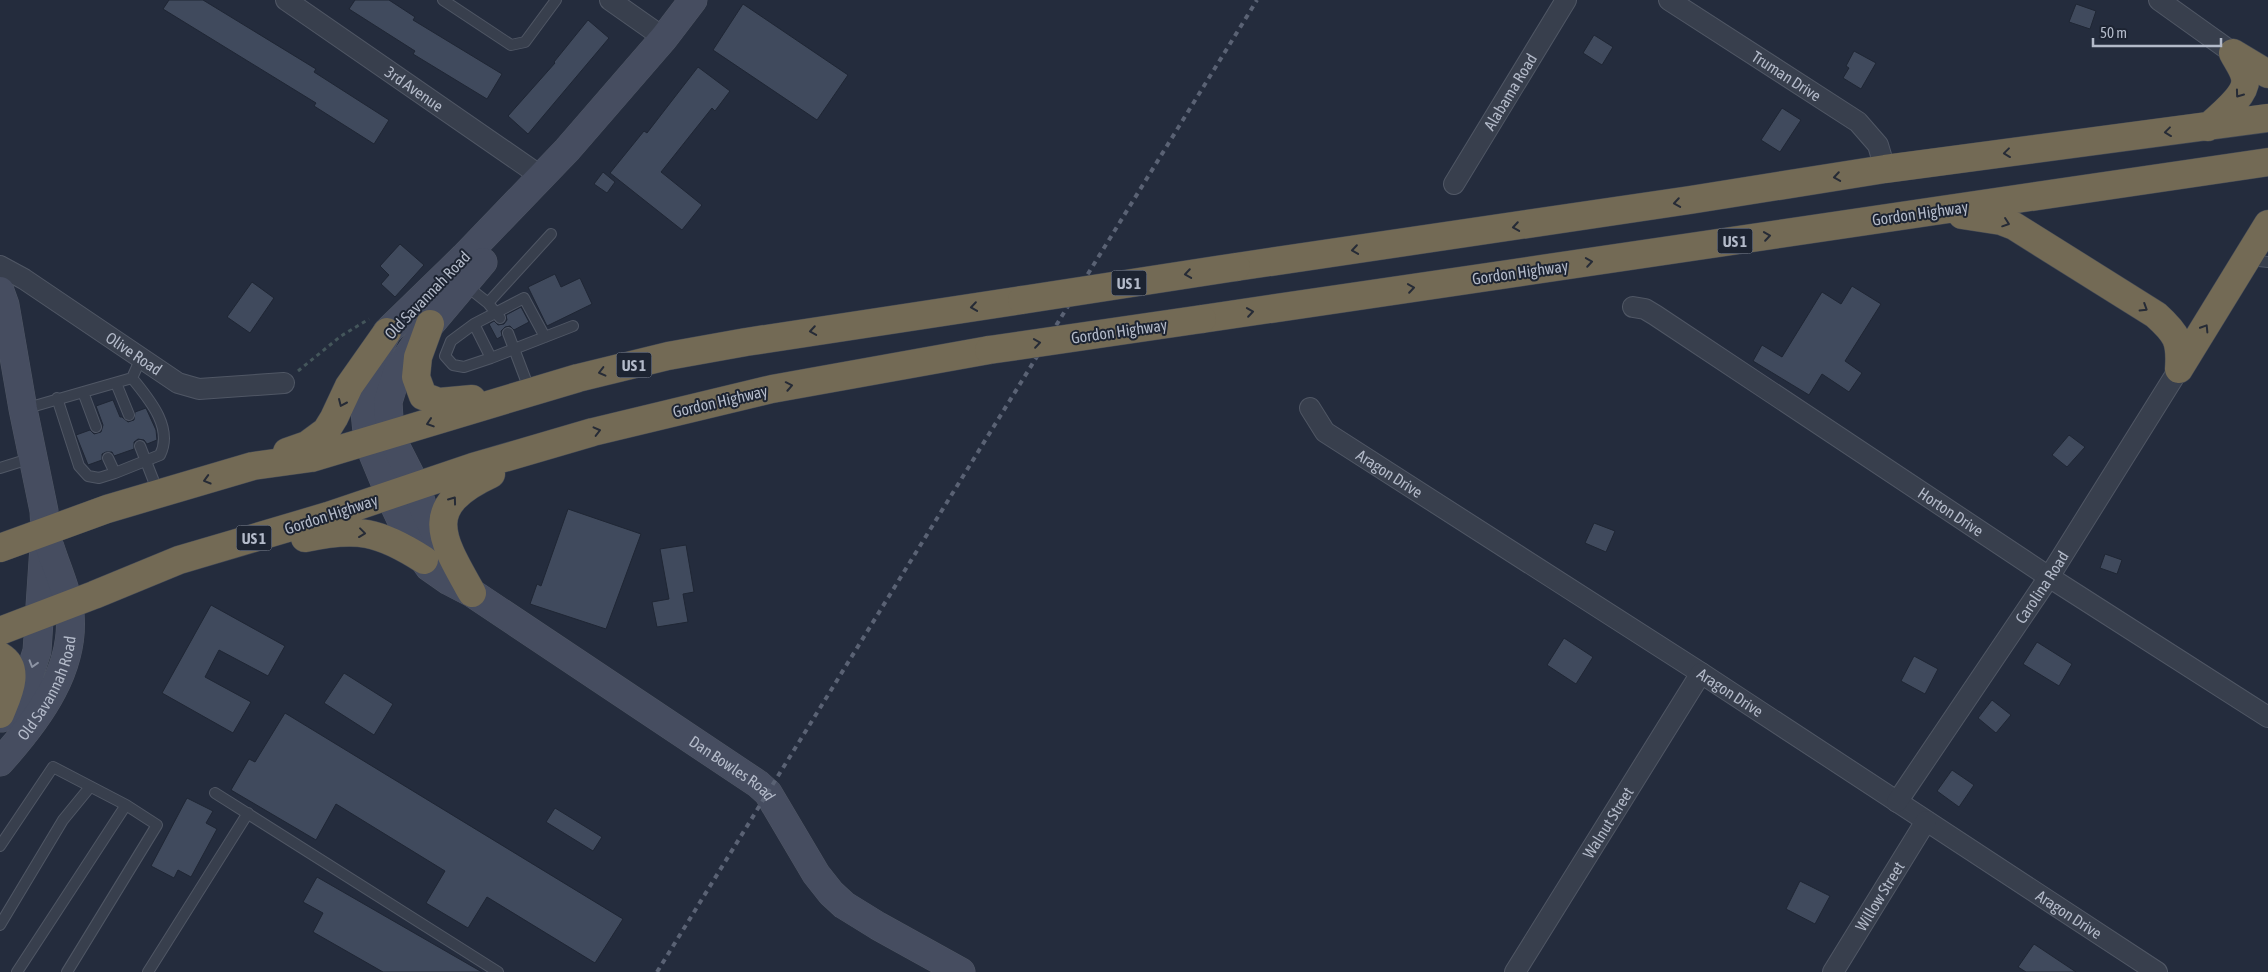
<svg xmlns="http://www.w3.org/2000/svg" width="2268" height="972" font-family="'Asap Condensed',sans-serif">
	<rect width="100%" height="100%" fill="#242c3d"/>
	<!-- building -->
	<path fill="#404a5d" stroke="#1f2634" d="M169,0H203L316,69L314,72L389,120L374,144L314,106L316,103L163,9Z
		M355,0H389L415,17L413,20L502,74L487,99L413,54L415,51L349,9Z
		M743,4L848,75L817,120L713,50Z
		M2076,4L2096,11L2090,29L2069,22Z
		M588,20L609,38L528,134L508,116L555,63L554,62Z
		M1594,35L1613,47L1602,65L1583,53Z
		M1854,51L1876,63L1861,89L1843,78L1849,68L1846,66Z
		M698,67L730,91L715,111L712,108L661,172L702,205L682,230L610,173L644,131L647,133Z
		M1782,108L1801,120L1780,152L1761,140Z
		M603,172L615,182L607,193L594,184Z
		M400,244L424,265L395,297L381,284L389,275L380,266Z
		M555,274L561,287L580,278L592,304L547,326L528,287Z
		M252,282L274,298L250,333L227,317Z
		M1852,286L1881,304L1845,361L1862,373L1849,392L1822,374L1809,395L1753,361L1762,345L1782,357L1822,292L1841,304Z
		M521,307L529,322L514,330L510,326L505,327L501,331L502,336L497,339L489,324L494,321L498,325L504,324L507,320L506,315Z
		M113,400L120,417H122L128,422L134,420L135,412L146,408L156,430L157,440L147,444L144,440L138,439L134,442V449L114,456L112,452H106L102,454V460L88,465L76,435L90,430L94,434L101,432L103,425L96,406Z
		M2069,435L2085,447L2067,467L2052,455Z
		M568,509L641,534L606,629L530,604L537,584L541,586Z
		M1594,523L1615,531L1606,552L1585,543Z
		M686,545L694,592L683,594L688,622L657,627L652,602L669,599L660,549Z
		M2105,554L2122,560L2117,574L2100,568Z
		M211,605L285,646L268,676L219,650L205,677L251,702L233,733L162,693Z
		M1564,638L1593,657L1576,684L1547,665Z
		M2037,642L2072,664L2059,686L2023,664Z
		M1914,656L1938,669L1925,694L1901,681Z
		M344,673L393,704L374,735L324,703Z
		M1992,700L2011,715L1996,733L1978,718Z
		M285,713L623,919L595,963L487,897L468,928L426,903L445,871L336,804L316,840L231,790L249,759L255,762Z
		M1952,770L1974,785L1959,807L1937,791Z
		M187,798L213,811L206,823L217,829L191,877L178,870L174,878L151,866Z
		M555,808L602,837L593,851L546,822Z
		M317,877L482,972H383L313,932L323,913L303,902Z
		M1800,881L1830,896L1815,924L1786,909Z
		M2034,944L2076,972H2026L2018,967Z"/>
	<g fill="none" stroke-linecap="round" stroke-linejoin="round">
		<!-- lane casing -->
		<g stroke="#505765" stroke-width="12">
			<path id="lane" d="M443,0L511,45L525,42L556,0
				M2250,260L2268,262
				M464,284L488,303L500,318
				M488,303L551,234
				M474,324L451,341L445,356L453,365L464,367L491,358
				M508,333L530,391
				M545,337L524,298L474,324L491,358L573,326
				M116,383L129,415
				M83,392L96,427
				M57,398L79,466L88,476L99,478L115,473
				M24,409L132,378L141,358
				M140,446L158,492
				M108,458L115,473L160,455C174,427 148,398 132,378
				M0,468L32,458
				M215,793L498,972
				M0,846L53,767L126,805L157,825L67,972
				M0,925L63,820L90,787
				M17,972L126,805
				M148,972L248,813"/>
		</g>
		<!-- street casing -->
		<g stroke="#505765" stroke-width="22">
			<g id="street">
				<path id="s1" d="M286,0L542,177"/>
				<path d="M610,0L664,38"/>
				<path id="s2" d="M1669,0L1858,122L1878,145L1885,169"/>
				<path d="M2159,0L2233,53"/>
				<path id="s3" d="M1454,184L1566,0"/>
				<path id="s4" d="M0,266L24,279L178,383L199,389L284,383"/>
				<path id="s5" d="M1633,307L1645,309L1655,315L2049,577L2268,717"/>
				<path id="s6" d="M1310,408L1325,432L1701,673L2157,972"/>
				<path id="s7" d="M1897,802L2049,577L2179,369"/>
				<path id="s8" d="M1515,972L1701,673"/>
				<path id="s9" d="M1833,972L1926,821"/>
			</g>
		</g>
		<!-- secondary casing -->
		<g stroke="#505765" stroke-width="29">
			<g id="secondary">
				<path id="s10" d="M693,0L664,38L567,150L464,257L387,332L371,366L365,412L368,442L395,507L412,543L429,567L449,581L472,593L758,784L768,793L816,874L831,893L844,905L878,926L961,972"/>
				<path d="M0,291L5,305L23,409L44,511L45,531L37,651L28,679L19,697L2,718"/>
				<path d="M447,557L423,507L416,486L390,435L388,402L398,370L424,332L483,262"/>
				<path id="s11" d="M0,762C38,720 79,666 69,605C65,586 56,566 50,547"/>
			</g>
		</g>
		<!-- highway casing -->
		<g stroke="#404755" stroke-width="29">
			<path id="highway" d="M2233,53L2268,74
				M2208,127C2219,117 2248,94 2245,78C2244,70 2237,61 2233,53
				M1962,215L2001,221L2014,226L2156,315C2177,334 2181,341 2179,369
				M1236,267L1690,200L1885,169L2268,118
				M1202,319L2268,162
				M430,324L418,357L416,377L423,396L439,402L472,399
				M2179,369L2268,224
				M287,452L307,445L326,431L334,418L349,386L387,332
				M305,538C357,527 379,531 424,560
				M0,548L107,509L253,466L311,458L578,378L668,356L746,342L1022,300
				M472,593C441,538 420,507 491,474
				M0,631L94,595L179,560L328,516L473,467L593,432L772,389L989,350
				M0,656C22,669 7,696 0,714"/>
		</g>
		<!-- path -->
		<path stroke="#44565b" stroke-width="3" stroke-dasharray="4 4" stroke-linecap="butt" d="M298,371L341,336L369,319"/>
		<!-- lane -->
		<use href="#lane" stroke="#383f4d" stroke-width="10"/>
		<!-- street -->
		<use href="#street" stroke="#383f4d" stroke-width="20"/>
		<!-- secondary -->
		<use href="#secondary" stroke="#464d60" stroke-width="28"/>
		<!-- highway -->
		<use href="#highway" stroke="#736a55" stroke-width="28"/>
		<!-- rail -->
		<path stroke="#5a6274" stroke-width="4" stroke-dasharray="5 5" stroke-linecap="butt" d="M657,972L1257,0"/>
		<!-- highway-bridge casing -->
		<g stroke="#404755" stroke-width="29" stroke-linecap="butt">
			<path id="highway-bridge" d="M1022,300L1236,267
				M989,350L1202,319"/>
		</g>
		<!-- highway-bridge -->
		<use href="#highway-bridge" stroke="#736a55" stroke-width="28"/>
	</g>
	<!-- one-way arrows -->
	<defs><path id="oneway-chevron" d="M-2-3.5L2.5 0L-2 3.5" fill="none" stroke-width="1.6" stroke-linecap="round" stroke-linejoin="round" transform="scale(1.25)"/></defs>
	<g stroke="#262b36">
		<use href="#oneway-chevron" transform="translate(2239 94) rotate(126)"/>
		<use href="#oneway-chevron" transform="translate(2168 132) rotate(173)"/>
		<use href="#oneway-chevron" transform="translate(2007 153) rotate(173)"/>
		<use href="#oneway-chevron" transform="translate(1837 177) rotate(171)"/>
		<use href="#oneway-chevron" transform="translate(1677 203) rotate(171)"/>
		<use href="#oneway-chevron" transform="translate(2006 223) rotate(19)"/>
		<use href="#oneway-chevron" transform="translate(1516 227) rotate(171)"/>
		<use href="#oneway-chevron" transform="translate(1767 236) rotate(-8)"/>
		<use href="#oneway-chevron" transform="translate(1355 250) rotate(172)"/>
		<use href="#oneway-chevron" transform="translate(1589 262) rotate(-9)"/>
		<use href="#oneway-chevron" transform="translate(1188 274) rotate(171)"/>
		<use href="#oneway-chevron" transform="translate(1411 288) rotate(-8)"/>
		<use href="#oneway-chevron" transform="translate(974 307) rotate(172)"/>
		<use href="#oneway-chevron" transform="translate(2144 308) rotate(32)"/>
		<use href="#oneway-chevron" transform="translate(1250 312) rotate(-8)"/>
		<use href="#oneway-chevron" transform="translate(2205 328) rotate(-58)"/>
		<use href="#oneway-chevron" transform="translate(813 331) rotate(171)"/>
		<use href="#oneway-chevron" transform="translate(1037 343) rotate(-8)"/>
		<use href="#oneway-chevron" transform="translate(602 372) rotate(166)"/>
		<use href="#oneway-chevron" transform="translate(789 386) rotate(-11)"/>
		<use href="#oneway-chevron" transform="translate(342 403) rotate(114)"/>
		<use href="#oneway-chevron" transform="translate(430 423) rotate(162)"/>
		<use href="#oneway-chevron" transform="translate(597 431) rotate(-14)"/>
		<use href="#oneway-chevron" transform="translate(207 480) rotate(164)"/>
		<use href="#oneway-chevron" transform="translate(453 500) rotate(-54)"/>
		<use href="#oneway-chevron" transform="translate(362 533) rotate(7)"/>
	</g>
	<use stroke="#8d94a4" href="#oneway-chevron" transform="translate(33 664) rotate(107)"/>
	<g text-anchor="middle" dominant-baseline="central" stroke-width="4" stroke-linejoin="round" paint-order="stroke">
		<!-- shield labels -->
		<g fill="#1d2432" stroke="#868d9c" stroke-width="1">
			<rect x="1717.5" y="228.5" width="35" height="25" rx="4"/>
			<rect x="1111.5" y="270.5" width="35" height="25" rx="4"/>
			<rect x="616.5" y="352.5" width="35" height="25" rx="4"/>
			<rect x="236.5" y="525.5" width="35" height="25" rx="4"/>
		</g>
		<g font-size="15" font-weight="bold" fill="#b3bac9">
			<text x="1735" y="241">US 1</text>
			<text x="1129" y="283">US 1</text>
			<text x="634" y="365">US 1</text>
			<text x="254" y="538">US 1</text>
		</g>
		<!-- street labels -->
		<g font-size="16" fill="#b3bac9" stroke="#1d2432">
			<text stroke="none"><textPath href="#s2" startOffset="140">Truman Drive</textPath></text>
			<text stroke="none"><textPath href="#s1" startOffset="156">3rd Avenue</textPath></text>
			<text stroke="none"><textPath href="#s3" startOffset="108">Alabama Road</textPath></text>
			<text transform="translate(1920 213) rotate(-8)">Gordon Highway</text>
			<text transform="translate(1520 272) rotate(-8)">Gordon Highway</text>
			<text transform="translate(427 295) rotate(-46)">Old Savannah Road</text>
			<text transform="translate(1119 331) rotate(-8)">Gordon Highway</text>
			<text stroke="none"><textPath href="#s4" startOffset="160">Olive Road</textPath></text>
			<text transform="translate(720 401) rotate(-13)">Gordon Highway</text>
			<text stroke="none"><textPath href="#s6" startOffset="105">Aragon Drive</textPath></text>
			<text stroke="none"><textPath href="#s5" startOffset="379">Horton Drive</textPath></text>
			<text transform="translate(331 514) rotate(-18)">Gordon Highway</text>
			<text stroke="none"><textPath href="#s7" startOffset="259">Carolina Road</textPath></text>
			<text stroke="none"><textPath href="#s11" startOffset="89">Old Savannah Road</textPath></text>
			<text stroke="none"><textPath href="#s6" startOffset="510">Aragon Drive</textPath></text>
			<text stroke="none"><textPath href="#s10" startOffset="1070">Dan Bowles Road</textPath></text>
			<text stroke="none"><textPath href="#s8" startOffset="176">Walnut Street</textPath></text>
			<text stroke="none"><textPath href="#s9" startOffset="89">Willow Street</textPath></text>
			<text stroke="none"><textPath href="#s6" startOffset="915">Aragon Drive</textPath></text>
		</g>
	</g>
	<!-- scale -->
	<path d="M2093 38v8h128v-8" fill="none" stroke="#b3bac9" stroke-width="2.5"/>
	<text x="2100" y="38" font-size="15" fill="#b3bac9" stroke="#1d2432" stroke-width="4" paint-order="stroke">50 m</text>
</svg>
